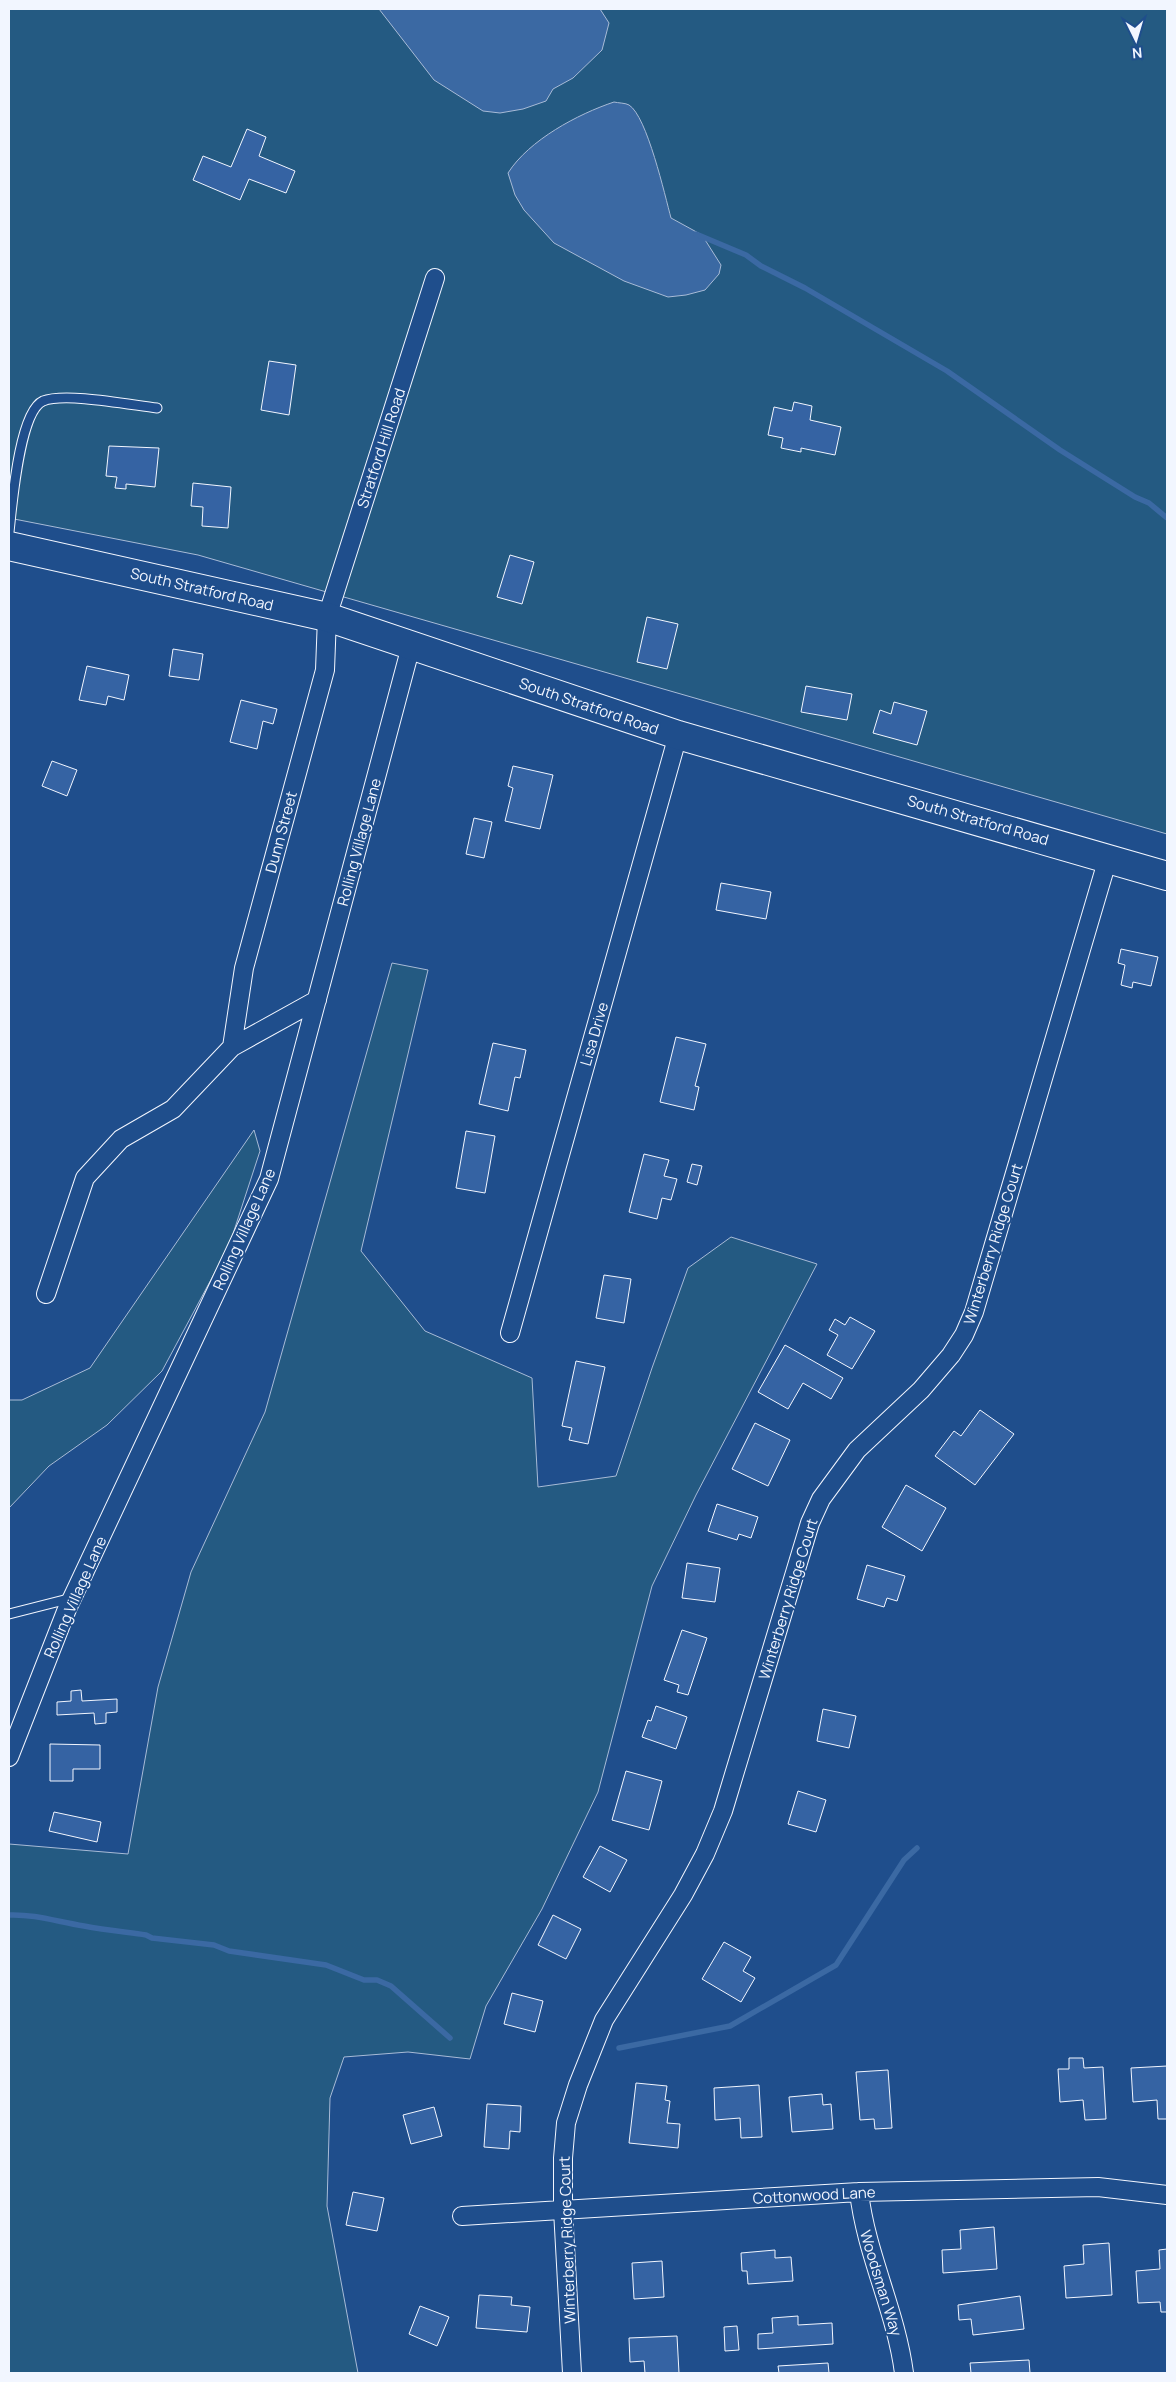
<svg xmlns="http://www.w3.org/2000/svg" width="1176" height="2382" font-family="Manrope,sans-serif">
	<rect width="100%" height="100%" fill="#1f4e8c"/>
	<!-- green -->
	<path fill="#245a82" stroke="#a8bbd7" d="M9,9H1167V834L198,555L9,518Z
		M392,963L428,970L361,1251L425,1331L532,1378L538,1487L616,1476L652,1368L688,1268L731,1237L817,1264L696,1495L652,1586L598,1792L542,1909L486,2006L470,2059L408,2052L344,2057L330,2098L327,2206L358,2373H9V1844L128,1854L158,1687L191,1572L265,1412Z
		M254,1130L260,1151L229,1246L162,1371L107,1425L49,1466L9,1508V1400H22L90,1368Z"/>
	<!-- water -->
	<path fill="#3b69a3" stroke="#a8bbd7" d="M379,9H600L609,23L602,50L573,78L553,89L546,101L523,109L500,113L483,111L434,80Z
		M614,102C618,103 626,103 629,105C647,116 665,196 671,218L702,235L721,265L719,274L705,290L686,295L668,297L624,281L554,243L524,210L515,195L508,173C529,140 578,114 614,102Z"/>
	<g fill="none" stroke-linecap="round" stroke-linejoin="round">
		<!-- stream -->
		<path stroke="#3b69a3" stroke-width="5.5" d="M696,234L746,255L761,266L805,288L947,371L1060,450L1135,497L1149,503L1167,518
			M9,1915C35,1914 58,1922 84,1926C105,1930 125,1932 146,1935L152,1938L214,1945L229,1951L326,1965L364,1980H377L391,1986L450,2038
			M619,2048L730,2026L836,1965L904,1860L917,1848"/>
	</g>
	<!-- building -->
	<path fill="#3563a3" stroke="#f2f6ff" d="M247,129L266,137L259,156L295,171L286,193L249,179L240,200L193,180L203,156L231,167Z
		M269,361L296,365L289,415L261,410Z
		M794,402L812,406L810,420L841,427L835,455L801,448V452L781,448L783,438L768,435L774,407L792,411Z
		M109,446L159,448L155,487L126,484V489L115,488L117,477L106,476Z
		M193,483L231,487L228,528L202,526L203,507L191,506Z
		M510,555L534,562L522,604L497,597Z
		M647,617L678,624L667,669L637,662Z
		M173,649L203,654L199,680L169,676Z
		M87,666L129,675L124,700L108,696L106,705L79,700Z
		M806,686L852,694L847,720L801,712Z
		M241,700L277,709L273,724L263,721L257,749L230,742Z
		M894,702L927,711L917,745L873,733L880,710L891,714Z
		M52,761L77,770L67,796L42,786Z
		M513,766L553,775L540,829L505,821L513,788L508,786Z
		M474,818L492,822L484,858L466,854Z
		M721,883L771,892L766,919L716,910Z
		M1121,949L1158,957L1151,986L1133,982L1132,988L1121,985L1125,965L1118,963Z
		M676,1037L706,1044L695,1086L699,1087L694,1110L660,1102Z
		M493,1043L526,1050L520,1078L515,1077L508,1111L479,1104Z
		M466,1131L495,1136L485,1193L456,1188Z
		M644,1154L669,1160L664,1176L677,1179L671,1200L662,1198L657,1219L629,1212Z
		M692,1164L702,1166L697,1185L687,1182Z
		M604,1275L631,1279L624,1323L596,1318Z
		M850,1317L875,1331L852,1369L827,1355L838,1335L829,1330L835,1319L845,1325Z
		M785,1345L843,1378L831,1399L803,1383L788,1409L758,1392Z
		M576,1361L605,1367L588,1444L569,1440L572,1428L562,1426Z
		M980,1410L1014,1434L975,1485L935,1456L954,1431L961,1436Z
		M755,1423L790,1440L768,1486L732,1469Z
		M906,1485L946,1508L922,1551L882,1527Z
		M717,1504L758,1517L751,1538L739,1534L737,1540L708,1531Z
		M687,1563L720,1568L715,1602L682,1598Z
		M867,1565L905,1576L897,1601L887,1598L884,1607L857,1599Z
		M682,1630L707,1638L688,1695L677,1692L679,1685L664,1680Z
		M81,1690L82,1701L117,1699V1712L106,1713V1723L95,1724L94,1713L57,1715V1702L71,1701V1691Z
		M656,1706L687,1717L676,1749L642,1737L648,1720L651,1721Z
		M823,1709L856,1716L849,1748L817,1741Z
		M50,1744L100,1745V1769H73V1781H50Z
		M626,1771L662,1781L649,1830L612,1820Z
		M798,1791L826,1800L816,1832L788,1824Z
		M54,1812L101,1822L97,1842L49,1831Z
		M600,1846L627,1860L610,1892L583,1877Z
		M553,1915L581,1929L566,1959L538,1945Z
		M724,1942L751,1957L743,1971L755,1978L741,2002L702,1979Z
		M512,1993L543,2001L535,2032L504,2024Z
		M1069,2058H1083L1084,2068L1103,2067L1106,2119L1085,2120L1083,2100L1060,2102L1058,2069H1069Z
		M1167,2066V2119H1158L1157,2100L1133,2102L1131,2068Z
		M888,2070L892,2128L875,2129L874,2119L860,2120L856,2072Z
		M636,2083L667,2086L665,2100L670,2101L667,2123L680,2124L678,2148L629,2143Z
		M759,2085L762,2137L741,2138L740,2118L715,2120L714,2088Z
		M822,2094L823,2105L831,2104L833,2129L792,2132L789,2097Z
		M487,2104L521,2106L520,2132L510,2131L509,2149L484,2147Z
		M434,2107L442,2136L411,2144L403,2115Z
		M353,2192L384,2198L377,2231L346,2225Z
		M994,2227L997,2269L943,2273L942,2250L961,2249L960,2230Z
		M1109,2243L1112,2295L1066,2298L1064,2266L1084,2264L1083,2245Z
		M1167,2249V2312H1161L1160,2302L1138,2303L1136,2271L1160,2269L1159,2250Z
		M775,2250V2258L791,2257L793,2281L748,2284L747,2271H742L741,2253Z
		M662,2261L664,2297L634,2299L632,2263Z
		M479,2295L512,2297L511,2305L530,2307L527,2332L476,2328Z
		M1020,2296L1024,2329L973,2335L971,2319L959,2320L958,2305Z
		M420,2306L449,2317L437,2346L409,2334Z
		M798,2316V2325L832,2323L833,2344L758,2349V2334L773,2333L772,2318Z
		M737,2326L739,2350L725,2351L724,2327Z
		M677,2336L679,2373H645L644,2361L630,2362L629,2338Z
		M1029,2360L1030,2373H971L970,2363Z
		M828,2363L829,2373H779L778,2366Z"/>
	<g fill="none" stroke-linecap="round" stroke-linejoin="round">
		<!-- service casing -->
		<g stroke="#f2f6ff" stroke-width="11">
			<path id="service" d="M9,532C12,506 19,412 43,401C65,392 131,405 157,408
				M9,1614L72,1598"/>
		</g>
		<!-- minor casing -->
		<g stroke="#f2f6ff" stroke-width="20">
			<path id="minor" d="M232,1047L244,968L325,670L327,617L435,278
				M46,1294L85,1178L121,1139L173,1109L232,1047L317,1000
				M510,1333L678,735
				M9,1757L67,1609L269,1179L411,646
				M859,2192C866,2254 896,2311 904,2373
				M462,2216L859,2192L1098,2187L1167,2195
				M572,2373L563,2210V2158L566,2123L578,2085L604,2020L683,1895L705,1854L723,1811L810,1523L821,1499L857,1450L921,1390L951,1355L964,1335L974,1312L1108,858"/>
		</g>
		<!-- primary casing -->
		<g stroke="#f2f6ff" stroke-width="30">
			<path id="primary" d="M9,546L327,617L678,735L1167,876"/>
		</g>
		<!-- service -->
		<use href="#service" stroke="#1f4e8c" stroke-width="9"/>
		<!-- minor -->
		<use href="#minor" stroke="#1f4e8c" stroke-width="18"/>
		<!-- primary -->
		<use href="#primary" stroke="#1f4e8c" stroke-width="28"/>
	</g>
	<g text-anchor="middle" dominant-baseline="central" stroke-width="4" stroke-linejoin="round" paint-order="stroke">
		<!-- street labels -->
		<g font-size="15" fill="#f2f6ff" stroke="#1f4e8c">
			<text transform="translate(381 448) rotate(-72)">Stratford Hill Road</text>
			<text transform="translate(202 589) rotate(13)">South Stratford Road</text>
			<text transform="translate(589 706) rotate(19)">South Stratford Road</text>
			<text transform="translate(978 820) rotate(16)">South Stratford Road</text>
			<text transform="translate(281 832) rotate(-75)">Dunn Street</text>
			<text transform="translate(359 842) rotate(-75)">Rolling Village Lane</text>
			<text transform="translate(594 1034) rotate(-74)">Lisa Drive</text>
			<text transform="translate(244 1229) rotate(-66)">Rolling Village Lane</text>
			<text transform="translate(993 1244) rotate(-73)">Winterberry Ridge Court</text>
			<text transform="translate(75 1597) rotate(-66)">Rolling Village Lane</text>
			<text transform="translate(788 1599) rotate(-73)">Winterberry Ridge Court</text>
			<text transform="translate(814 2195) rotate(-3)">Cottonwood Lane</text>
			<text transform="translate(567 2240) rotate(-92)">Winterberry Ridge Court</text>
			<text transform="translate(881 2283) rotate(73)">Woodsman Way</text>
		</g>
	</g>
	<!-- border -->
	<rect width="1176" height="2382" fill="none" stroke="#f2f6ff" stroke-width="20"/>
	<!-- north arrow -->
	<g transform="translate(1136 40) rotate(175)" stroke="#1f4e8c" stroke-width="4" paint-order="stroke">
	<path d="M0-4L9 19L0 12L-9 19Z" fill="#f2f6ff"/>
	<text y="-8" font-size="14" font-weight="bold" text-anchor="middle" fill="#f2f6ff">N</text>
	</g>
</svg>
